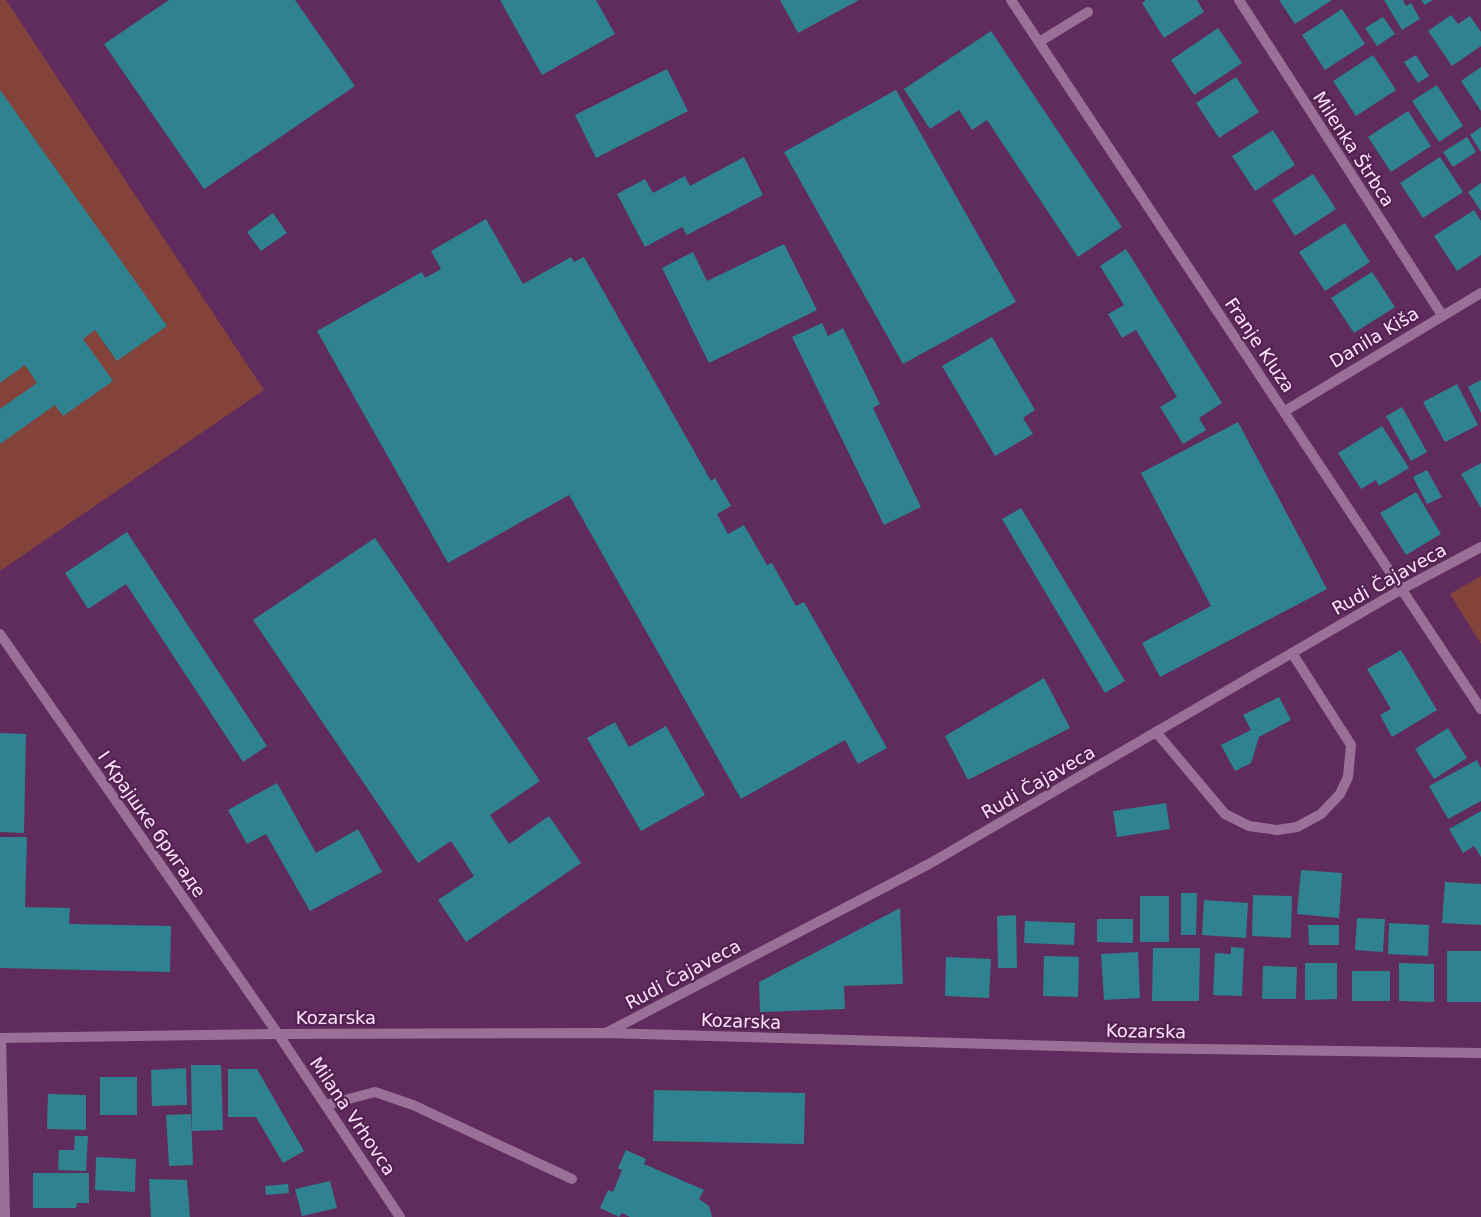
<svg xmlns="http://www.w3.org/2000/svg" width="1481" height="1217" font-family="'DejaVu Sans',sans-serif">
	<rect width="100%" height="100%" fill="#5f2c5d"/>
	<!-- green -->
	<path fill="#83433a" d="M0,0H6L264,390L0,571Z
		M1481,576V644L1450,594Z"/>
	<!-- building -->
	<path fill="#2f828f" d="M169,0H295L355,86L204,189L104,44Z
		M500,0H596L615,34L542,75Z
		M780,0H859L798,33Z
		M1146,0H1197L1204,12L1164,38L1142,3Z
		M1279,0H1332L1295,24Z
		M1384,0H1403L1406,6L1411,3L1420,19L1402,30Z
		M1421,0H1433L1425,5Z
		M1342,9L1365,44L1325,70L1302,35Z
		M1451,15L1458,24L1470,16L1481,32V46L1452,66L1428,31Z
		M1383,17L1395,34L1377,46L1365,28Z
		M1218,28L1242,63L1194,95L1171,60Z
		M991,31L1122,227L1078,257L987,120L972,130L959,110L930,129L904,89Z
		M1373,55L1396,90L1356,116L1333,81Z
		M1416,55L1429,76L1418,83L1404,62Z
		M1481,67V111L1461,81Z
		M667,69L688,111L596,158L575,115Z
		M1236,77L1259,112L1219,138L1196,103Z
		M1437,85L1463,126L1439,142L1412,101Z
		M0,90L167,326L117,361L95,330L83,339L113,381L63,416L55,405L0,444V409L37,383L25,365L0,383Z
		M896,90L1016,302L903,364L784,152Z
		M1408,111L1431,146L1391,172L1368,137Z
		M1481,127V152L1470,135Z
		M1273,130L1295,165L1255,191L1232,156Z
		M1467,137L1476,152L1453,167L1443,152Z
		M744,157L763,195L687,235L682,227L645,247L617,194L645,179L653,193L685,176L690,186Z
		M1440,157L1463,192L1423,218L1400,183Z
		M1313,174L1336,209L1295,236L1272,200Z
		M1481,183V211L1468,192Z
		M1474,210L1481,221V255L1457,271L1434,236Z
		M273,213L287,233L261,251L247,232Z
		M486,219L523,284L571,257L574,262L584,257L711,481L715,478L731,506L717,514L728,534L744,525L767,565L772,563L796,606L804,602L887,748L858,764L845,740L741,799L569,495L448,563L317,331L422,272L425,278L441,269L431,251Z
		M1345,223L1370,262L1325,291L1299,252Z
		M784,244L817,310L709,363L662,268L693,252L707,281Z
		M1126,249L1222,403L1199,418L1206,430L1183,444L1160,407L1177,397L1136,330L1122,338L1108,314L1124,305L1100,266Z
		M1372,272L1395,307L1354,333L1331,298Z
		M822,323L828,336L843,328L880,404L873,408L921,507L884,525L792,337Z
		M992,337L1035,410L1023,418L1033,434L995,456L942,366Z
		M1481,380V413L1468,387Z
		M1457,384L1478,425L1445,442L1423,402Z
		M1402,407L1427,452L1411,461L1386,416Z
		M1238,422L1327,589L1160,677L1142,643L1211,606L1141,473Z
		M1382,426L1409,468L1379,486L1376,480L1361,489L1338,453Z
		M1481,463V508L1461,474Z
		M1427,470L1442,497L1427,504L1413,477Z
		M1416,492L1441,534L1406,555L1380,513Z
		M1021,508L1125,681L1105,693L1002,519Z
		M127,532L267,746L243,762L126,584L88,609L65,573Z
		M375,538L540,781L490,815L509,844L549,816L581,863L466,942L438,900L474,876L451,841L418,863L253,620Z
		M1401,650L1437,710L1392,737L1380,715L1391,709L1367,669Z
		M1044,678L1070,728L968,780L945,736Z
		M1279,697L1291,720L1259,737L1251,763L1235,771L1221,745L1251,730L1243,715Z
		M615,722L629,747L666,726L705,795L641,831L587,738Z
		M1448,728L1467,758L1434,779L1415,749Z
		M0,733L26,734L24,833L0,832Z
		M1477,760L1481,768V801L1448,819L1429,786Z
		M277,783L316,853L358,829L382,872L310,911L266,834L247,844L228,810Z
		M1166,803L1170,829L1117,837L1113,811Z
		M1481,811V857L1474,846L1463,853L1449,829Z
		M0,837H27L25,907L70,908L69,924L171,926L170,972L0,968Z
		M1301,870L1342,873L1339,918L1297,914Z
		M1445,882L1481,884V925L1442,923Z
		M1181,893H1197L1196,935H1181Z
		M1253,895L1292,896L1291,938L1252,936Z
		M1140,896H1169V942H1140Z
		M1204,900L1248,903L1246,938L1202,935Z
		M900,908L903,984L844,986L845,1009L760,1012L759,982Z
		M1016,915L1017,968H998L997,916Z
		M1357,918L1385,919L1383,952L1355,950Z
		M1097,919H1133V943L1097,942Z
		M1025,921L1075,923L1074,945L1024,943Z
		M1389,923L1429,925L1428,956L1388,954Z
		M1308,925H1339V945H1309Z
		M1231,947L1244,948L1242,996L1213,995L1215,953L1231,954Z
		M1153,948H1200L1199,1001H1152Z
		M1447,951H1481V1002H1447Z
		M1138,952L1140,998L1104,1000L1101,954Z
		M1044,956L1079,957L1078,997L1043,996Z
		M946,957L991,959L989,998L945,996Z
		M1305,963H1337V999L1305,1000Z
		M1399,963L1434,964V1002L1399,1001Z
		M1263,966L1297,967L1296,999H1262Z
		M1352,971H1390V1001H1352Z
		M191,1065H221L223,1130L192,1131Z
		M186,1068L187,1105L152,1106L151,1070Z
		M228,1069H257L304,1151L283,1163L256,1117H228Z
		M100,1077H137V1115H100Z
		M654,1090L805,1093L804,1144L653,1141Z
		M48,1094L86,1095V1130L47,1129Z
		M191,1114L193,1165L169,1166L166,1115Z
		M75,1136H88L86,1171L58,1170L59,1150H74Z
		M626,1150L646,1159L644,1164L704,1190L699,1199L709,1206L712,1217H630L622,1213L619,1217L600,1208L608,1190L613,1192L622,1170L618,1168Z
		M96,1157L136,1159L135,1192L95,1190Z
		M33,1173H89V1203H77L76,1208H33Z
		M149,1179L187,1180L190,1217H151Z
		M330,1181L337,1208L302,1216L295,1189Z
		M288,1184L289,1193L266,1195L265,1186Z"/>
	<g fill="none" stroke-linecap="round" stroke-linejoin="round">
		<!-- service -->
		<path stroke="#9b7097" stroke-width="10" d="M1039,42L1088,12
			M1156,732L1225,814L1249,826L1277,830L1297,827L1321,814L1340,794L1348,777L1351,745L1292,653
			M326,1105L375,1092L413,1105L572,1179"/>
		<!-- minor -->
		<path stroke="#9b7097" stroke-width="10" d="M1011,0L1481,709
			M1239,0L1442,315
			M1285,411L1481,293
			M0,634L278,1034L400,1217
			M606,1033L929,864L1402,589L1481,547
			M1,1038L5,1217"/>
		<!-- tertiary -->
		<path stroke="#9b7097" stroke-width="10" d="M0,1038L278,1034L606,1033L1130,1048L1481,1053"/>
	</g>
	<g text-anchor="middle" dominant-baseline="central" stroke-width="4.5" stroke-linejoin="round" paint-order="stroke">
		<!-- street labels -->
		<g font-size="18" fill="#fee5fb" stroke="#542252">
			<text transform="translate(1354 149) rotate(57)">Milenka Štrbca</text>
			<text transform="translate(1374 337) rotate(-31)">Danila Kiša</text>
			<text transform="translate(1260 345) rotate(56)">Franje Kluza</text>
			<text transform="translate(1389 579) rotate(-29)">Rudi Čajaveca</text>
			<text transform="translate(1038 782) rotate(-30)">Rudi Čajaveca</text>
			<text transform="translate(152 824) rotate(55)">I Крајшке бригаде</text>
			<text transform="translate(683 974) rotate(-28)">Rudi Čajaveca</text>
			<text x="336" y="1017">Kozarska</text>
			<text transform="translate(741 1021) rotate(2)">Kozarska</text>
			<text transform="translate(1146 1031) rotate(1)">Kozarska</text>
			<text transform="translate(353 1116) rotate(56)">Milana Vrhovca</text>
		</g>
	</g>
</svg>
